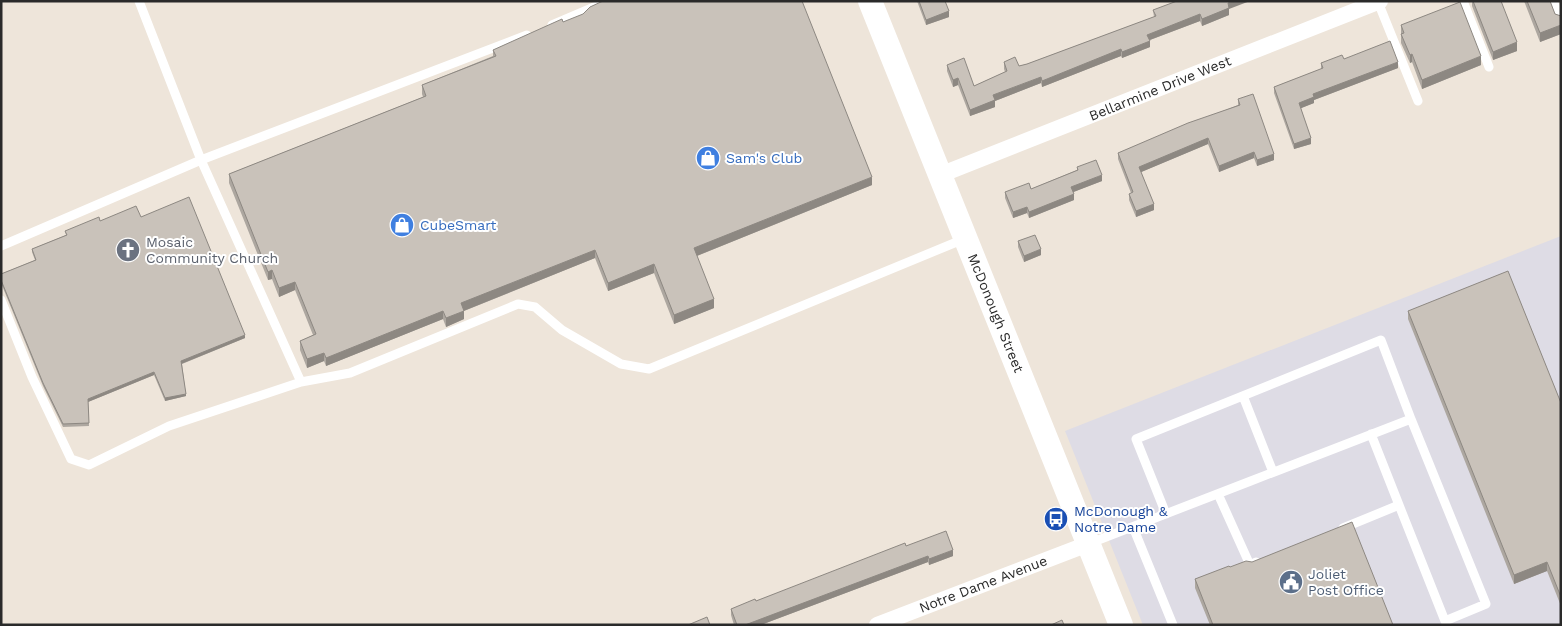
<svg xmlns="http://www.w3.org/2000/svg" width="1562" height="626" font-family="'Work Sans',sans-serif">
	<rect width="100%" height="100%" fill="#eee5da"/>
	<!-- industrial -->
	<path fill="#dedce5" d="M1561,236V625H1143L1065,431Z"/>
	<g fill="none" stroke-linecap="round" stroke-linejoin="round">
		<!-- lane -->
		<path stroke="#fff" stroke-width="9" d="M139,1L201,160L527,35
			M1463,1L1489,67
			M1553,1L1561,20
			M1378,2L1418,101
			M552,25L608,1
			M1,246L201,160L301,382L350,373L518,304L535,307L562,330L621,364L649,369L964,239
			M1,300L32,377L71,459L89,465L169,426L301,382
			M1243,396L1273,472
			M1218,494L1250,565L1256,562
			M1399,505L1445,621L1486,604L1411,419
			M1133,527L1173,625
			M1343,528L1399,505L1371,434
			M1088,544C1196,502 1303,461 1411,419L1381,340L1136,439L1166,514"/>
		<!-- street -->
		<path stroke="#fff" stroke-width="16" d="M940,175L1380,1
			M877,625L1088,544"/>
		<!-- secondary -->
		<path stroke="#fff" stroke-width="24" d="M870,1L1121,625"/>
	</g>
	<!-- wall -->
	<path fill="#ada7a0" d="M917,1H945L949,17L926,25Z
		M1472,1H1501L1517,51L1493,60L1472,6Z
		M1524,1H1550L1555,14L1561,16V34L1540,42Z
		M1229,9V15L1202,26L1200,21L1150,40V47L1122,58L1121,56L1042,87L1041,83L995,101V107L970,116L958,85L953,87L947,71V65L974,86L1005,72L1004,69V62L1019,66L1027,64L1154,17L1153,10Z
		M563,22L872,185L697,256L714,308L674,324L654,273L608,291L595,258L464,311V319L446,327L443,319L326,366L324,361L307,368L300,350V341L313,335L295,290L279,297L272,279L268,280L229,183V174L423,97L422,94V85L493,56V50Z
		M1401,25L1481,65L1422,89L1412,62L1410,63L1401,43Z
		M1344,59L1398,68L1314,100V103L1301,108L1311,144L1294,149L1274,93V87L1321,69V63Z
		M1238,99L1274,160L1257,166L1254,158L1219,172L1208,144L1141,172L1154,210L1136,217L1129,200V194L1131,193L1118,159V153L1238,105Z
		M1077,167L1102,181L1073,192L1074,200L1029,218L1027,213L1013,218L1005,198V192L1031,189L1077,170Z
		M141,217L245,338L182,364L186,396L165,401L154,375L88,402L89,426L63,427L43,386L1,283V274L35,260L32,252V249L66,235L65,231L100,221Z
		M1018,241L1041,255L1024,262L1018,247Z
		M1408,311L1561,403V606L1547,571L1514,584L1408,319Z
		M906,546L953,556L929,565L928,562L761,625H734L731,615V609L756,601Z
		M1230,567L1393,625H1210L1195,588V579Z"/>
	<!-- shaded-wall -->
	<path fill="#8d8882" d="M1233,1H1250L1229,9V15L1202,26V19L1228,3Z
		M949,11V17L926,25V20Z
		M1200,14V21L1147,41V35Z
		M1561,25V34L1540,42V33Z
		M1150,41V47L1122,58V52Z
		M1517,42V51L1493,60V52Z
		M1121,49V56L1042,87V81Z
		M1412,54V62L1410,63V55Z
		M1481,56V65L1422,89V80Z
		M1398,62V68L1314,100V103L1299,109V103L1313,94Z
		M1041,77V83L995,101V107L970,116V110L993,95Z
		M958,78V85L953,87V80Z
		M1208,138V144L1139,173V167Z
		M1311,138V144L1294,149V144Z
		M1254,152V158L1219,172V166Z
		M1274,154V160L1257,166V160Z
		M1102,175V181L1071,193V187Z
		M872,177V185L694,257V248Z
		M1074,194V200L1029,218V212Z
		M1154,204V210L1136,217V211Z
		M1027,207V213L1013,218V212Z
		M1041,249V255L1024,262V256Z
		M595,250V258L461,312V303Z
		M654,264V273L608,291V283Z
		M272,270V279L268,280V272Z
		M295,282V290L279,297V288Z
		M714,299V308L674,324V315Z
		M443,311V319L326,366V358Z
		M464,311V319L446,327V318Z
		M245,335V338L181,364V361Z
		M324,353V361L307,368V359Z
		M154,372V375L88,402V399Z
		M186,394V396L165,401V398Z
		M953,550V556L929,565V559Z
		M928,556V562L761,625H745Z
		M1547,562V571L1514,584V575Z"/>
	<!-- building -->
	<path fill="#c9c2ba" stroke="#8d8882" d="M603,1H802L872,177L694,248L714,299L674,315L654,264L608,283L595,250L461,303L464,311L446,318L443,311L326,358L324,353L307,359L300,341L316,334L295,282L279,288L272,270L268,272L229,174L426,96L422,85L496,56L493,50L562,19L563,22L583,14L590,7Z
		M919,1H945L949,11L926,20Z
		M1177,1H1233L1228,3L1229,8L1202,19L1200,14L1147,35L1150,41L1122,52L1121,49L1042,81L1041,77L993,95L995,100L970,110L958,78L953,80L947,65L964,58L974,86L1007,71L1004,62L1015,57L1019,66L1027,64L1156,16L1153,10Z
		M1473,1H1501L1517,42L1493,52Z
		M1527,1H1550L1555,14L1561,16V25L1540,33Z
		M1460,2L1481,56L1422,80L1412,54L1410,55L1401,34L1404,33L1401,25Z
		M1390,41L1398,62L1313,94L1314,97L1299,103L1311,138L1294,144L1274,87L1323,68L1321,63L1342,55L1344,59Z
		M1253,94L1274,154L1257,160L1254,152L1219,166L1208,138L1139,167L1154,204L1136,211L1129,194L1133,192L1118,153L1188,123L1240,105L1238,99Z
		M1096,160L1102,175L1071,187L1074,194L1029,212L1027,207L1013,212L1005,192L1029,183L1031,189L1078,170L1077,167Z
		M189,197L245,335L181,361L186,394L165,398L154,372L88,399L89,423L63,424L43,383L1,280V274L36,260L32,249L67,235L65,231L99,217L100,221L136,206L141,217Z
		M1035,235L1041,249L1024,256L1018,241Z
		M1508,271L1561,403V597L1547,562L1514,575L1408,311Z
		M1352,522L1393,625H1213L1195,579L1229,566L1230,567L1246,561L1252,562Z
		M946,531L953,550L929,559L928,556L745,625H737L731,609L755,599L756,601L905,543L906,546Z
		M707,617L710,625H688Z
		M1062,620L1064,625H1051Z"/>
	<!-- icons -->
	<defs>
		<g id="shop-disc" transform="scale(1.25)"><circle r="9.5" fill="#3f7fe0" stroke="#fff"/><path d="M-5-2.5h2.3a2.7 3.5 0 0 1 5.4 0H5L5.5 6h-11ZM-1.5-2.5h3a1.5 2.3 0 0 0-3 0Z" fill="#fff"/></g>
		<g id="church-disc" transform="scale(1.25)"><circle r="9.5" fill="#6b7280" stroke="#fff"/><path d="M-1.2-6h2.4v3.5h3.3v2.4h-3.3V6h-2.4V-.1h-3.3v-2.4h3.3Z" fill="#fff"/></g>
		<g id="bus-disc" transform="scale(1.25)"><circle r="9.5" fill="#1a4fb4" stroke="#fff"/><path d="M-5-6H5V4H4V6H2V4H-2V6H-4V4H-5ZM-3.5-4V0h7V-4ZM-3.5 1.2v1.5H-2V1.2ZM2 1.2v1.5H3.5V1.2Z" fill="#fff"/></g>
		<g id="civic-disc" transform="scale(1.25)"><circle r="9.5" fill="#5c6f8a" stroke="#fff"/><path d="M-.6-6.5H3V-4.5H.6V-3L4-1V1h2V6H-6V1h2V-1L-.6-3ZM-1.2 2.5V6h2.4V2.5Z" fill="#fff"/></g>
	</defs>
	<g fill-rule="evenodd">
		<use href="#shop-disc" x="708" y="158"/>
		<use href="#shop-disc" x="402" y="225"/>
		<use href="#church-disc" x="128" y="250"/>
		<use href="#bus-disc" x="1056" y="519"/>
		<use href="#civic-disc" x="1291" y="582"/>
	</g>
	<g text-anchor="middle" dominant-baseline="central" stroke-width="4" stroke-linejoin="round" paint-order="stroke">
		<!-- street labels -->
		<g font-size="14" fill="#2a2a2a" stroke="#fff">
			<text transform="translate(1160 88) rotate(-22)">Bellarmine Drive West</text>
			<text transform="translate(996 313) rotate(68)">McDonough Street</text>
			<text transform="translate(983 584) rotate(-21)">Notre Dame Avenue</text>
		</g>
		<!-- shop labels -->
		<g font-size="14" fill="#366cbe" stroke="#fff" text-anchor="start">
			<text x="726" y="158">Sam's Club</text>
			<text x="420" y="225">CubeSmart</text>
		</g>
		<!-- worship labels -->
		<g font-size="14" fill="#5b616d" stroke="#fff" text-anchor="start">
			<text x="146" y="242">Mosaic<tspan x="146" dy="16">Community Church</tspan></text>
		</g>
		<!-- transit labels -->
		<g font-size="14" fill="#164399" stroke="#fff" text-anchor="start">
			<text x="1074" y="511">McDonough &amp;<tspan x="1074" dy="16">Notre Dame</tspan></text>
		</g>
		<!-- service labels -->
		<g font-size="14" fill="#4e5e75" stroke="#fff" text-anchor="start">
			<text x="1308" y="574">Joliet<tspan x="1308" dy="16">Post Office</tspan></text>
		</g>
	</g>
	<!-- border -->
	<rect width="1562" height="626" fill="none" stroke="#2a2a2a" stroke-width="5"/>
</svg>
